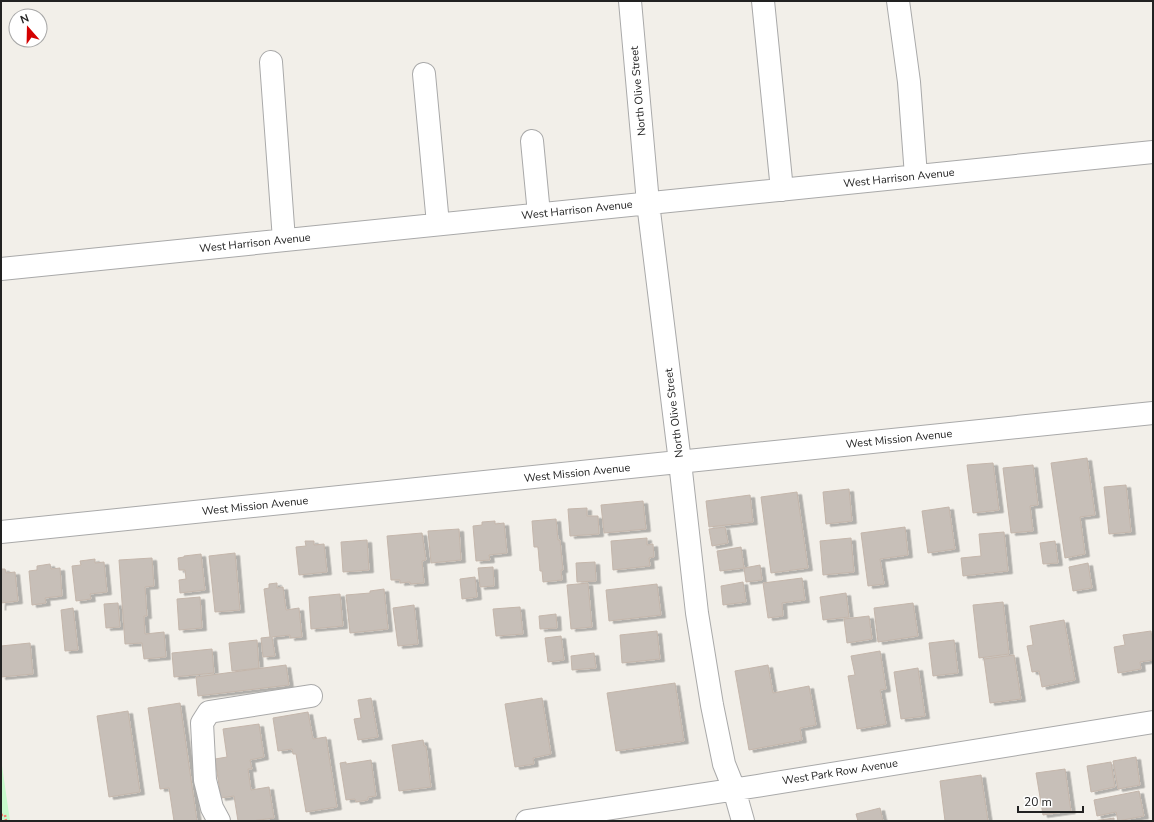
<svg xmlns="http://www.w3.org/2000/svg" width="1154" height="822" font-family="'Nunito Sans',sans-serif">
	<defs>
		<filter id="shadow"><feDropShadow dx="4.5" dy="2.5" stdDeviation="0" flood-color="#0004"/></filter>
	</defs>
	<rect width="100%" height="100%" fill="#f2efe9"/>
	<!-- park -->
	<path fill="#c8facc" d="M1,759L10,821H1Z"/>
	<!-- building -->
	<path fill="#c7bfb8" stroke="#c4b6ab" filter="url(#shadow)" d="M1087,458L1095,515L1080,517L1085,554L1065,558L1051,463Z
		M993,463L999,510L973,513L967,465Z
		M1033,465L1038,505L1030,506L1033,531L1011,533L1003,468Z
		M1126,485L1131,532L1109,534L1104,487Z
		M849,489L852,521L826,524L823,492Z
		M797,492L808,568L771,573L761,497Z
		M750,495L753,522L709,527L706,501Z
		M643,501L646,529L604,533L601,505Z
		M949,507L955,549L928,553L922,511Z
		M587,508V516H598L599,534L570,536L568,509Z
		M556,519L558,540H560L563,570H561L562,580L543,582L542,571H540L538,547H534L532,521Z
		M495,521V524L504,523L507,553L489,555L490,560L476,561L473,526L482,525V522Z
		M725,527L728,543L712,546L709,529Z
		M905,527L908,555L880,559L884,584L868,586L861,533Z
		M459,529L461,560L431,563L428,531Z
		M1004,532L1008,571L963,576L961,558L981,556L979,534Z
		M422,533L426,560L422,561L424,583L410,584V582L400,583V580H391L387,536Z
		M647,538V545L653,544L654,557L649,558L650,566L613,570L611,541Z
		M851,538L854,572L823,575L820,541Z
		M367,540L369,570L343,572L341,542Z
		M305,541H314V545L324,544L327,572L299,575L296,547L306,546Z
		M1055,541L1058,563L1043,564L1040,543Z
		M741,547L744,568L720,571L717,551Z
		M235,553L240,610L215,612L209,556Z
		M201,554L205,590L180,593L179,580L186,579L185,570H179L178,558L184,557V556Z
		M152,558L154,586L145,587L147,616H144L145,634L164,632L166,657L144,659L142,643L125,644L119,560Z
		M95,559V563L104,562L107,592L90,594L91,599L76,601L72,566L81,565L80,561Z
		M595,562L596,581L577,582L576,563Z
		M1088,563L1092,588L1073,591L1069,567Z
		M50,564L51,569L60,568L62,596L45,598L46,603L32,605L29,571L37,570V566Z
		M760,565L762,580L746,582L744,568Z
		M493,567L494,586L480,587L478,568Z
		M1,569H5L6,573L15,572L18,601L1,603V608Z
		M475,577L477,597L462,599L460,579Z
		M802,578L805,600L782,603L783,616L768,618L763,583Z
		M743,582L746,602L723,605L721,586Z
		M277,583V588L283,587L286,610L299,608L302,637L290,638V635L272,637L275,656L263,657L261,638L270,637L264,589L269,588V584Z
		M588,583L592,627L571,629L567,585Z
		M657,584L661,615L609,621L606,590Z
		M384,589L388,629L350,633L346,595L370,593V591Z
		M846,593L849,617L823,620L820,597Z
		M340,594L343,626L311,629L309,597Z
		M200,597L202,628L179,630L177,599Z
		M1003,602L1009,654L979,658L973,605Z
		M118,603L120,627L106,628L104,604Z
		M913,603L918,636L878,642L874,608Z
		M414,605L418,644L398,646L393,608Z
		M520,607L523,634L496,636L493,609Z
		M73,608L78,650L65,651L61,610Z
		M556,614L557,628L540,629L539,616Z
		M869,616L872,639L847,643L844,619Z
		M1064,620L1075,680L1042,687L1039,671L1032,672L1027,646L1033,645L1030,626Z
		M657,631L660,659L622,663L620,635Z
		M1151,631L1153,645V660L1140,662L1141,669L1118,673L1114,647L1125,645L1123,635Z
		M561,636L564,660L548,662L545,638Z
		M257,640L259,668L232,671L229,643Z
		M954,640L958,673L933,676L929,643Z
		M30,643L33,674L1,677V646Z
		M212,649L214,673L174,677L172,653Z
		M880,651L886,689L880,690L886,724L857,729L848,676L855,675L851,656Z
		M594,653L596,668L572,670L571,656Z
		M1014,655L1021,699L990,703L984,659Z
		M286,665L289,685L198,696L196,677Z
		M768,665L773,693L809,686L816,725L800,728L802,740L749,750L735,671Z
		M918,668L925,716L901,719L894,672Z
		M675,683L684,741L616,751L607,693Z
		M371,698L378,737L358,740L354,719L361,718L358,700Z
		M542,698L551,754L533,758L534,764L515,767L505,704Z
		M180,703L197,821H174L169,788L160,789L148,708Z
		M128,711L140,792L109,797L97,716Z
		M308,712L313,739L326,737L337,807L306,812L296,754H293L292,749L278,751L273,718Z
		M259,724L264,757L250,760L252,769H248L251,790L269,787L274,818L252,821H238L234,796L221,798L215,759L227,757L223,729Z
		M423,740L424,746H426L431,787L399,791L392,745Z
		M1136,757L1140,785L1118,789L1113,761Z
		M371,760L376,796L368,797V800L356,802L355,799L346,800L340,763L346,762V764Z
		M1111,762L1115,787L1091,792L1087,766Z
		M1065,769L1071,811L1043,815L1036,773Z
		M981,775L988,821H945L940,781Z
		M1139,791L1144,816L1118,821L1116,812L1097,816L1094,800Z
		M880,808L883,821H858L856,814Z
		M1114,818V821H1093Z"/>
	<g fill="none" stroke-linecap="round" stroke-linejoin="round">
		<!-- minor casing -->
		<g stroke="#a9a9a9" stroke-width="24">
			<path id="minor" d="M630,1L648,203L680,462L697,613L712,705L724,764L734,789L743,821
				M763,1L782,190
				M898,1L909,82L916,176
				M271,62L284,240
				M424,74L438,224
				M532,141L539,214
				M1,269L1153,152
				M1,532L1153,413
				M219,821L212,808L205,780L202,723L209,712L311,696
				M527,821L757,786L1153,722"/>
		</g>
		<!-- path -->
		<path stroke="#fa8072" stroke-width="2.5" stroke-dasharray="2 2" stroke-linecap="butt" d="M1,815H5L6,821"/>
		<!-- minor -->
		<use href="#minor" stroke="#fff" stroke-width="22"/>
	</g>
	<g text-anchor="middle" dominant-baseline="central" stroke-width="4" stroke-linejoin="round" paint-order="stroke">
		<!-- street labels -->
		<g font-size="11" fill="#222" stroke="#fff">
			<text transform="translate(638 91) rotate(-95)">North Olive Street</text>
			<text transform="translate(899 178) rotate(-6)">West Harrison Avenue</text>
			<text transform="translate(577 210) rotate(-6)">West Harrison Avenue</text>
			<text transform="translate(255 243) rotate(-6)">West Harrison Avenue</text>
			<text transform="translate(674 413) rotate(-97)">North Olive Street</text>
			<text transform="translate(899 439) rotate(-6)">West Mission Avenue</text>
			<text transform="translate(577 473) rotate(-6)">West Mission Avenue</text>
			<text transform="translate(255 506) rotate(-6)">West Mission Avenue</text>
			<text transform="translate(840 772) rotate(-9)">West Park Row Avenue</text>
		</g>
	</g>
	<!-- border -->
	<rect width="1154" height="822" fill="none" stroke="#222222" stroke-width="4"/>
	<!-- north arrow -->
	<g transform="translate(28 28) rotate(340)"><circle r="19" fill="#ffffff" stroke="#a7a7a7"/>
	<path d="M0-3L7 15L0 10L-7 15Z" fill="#d40000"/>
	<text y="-6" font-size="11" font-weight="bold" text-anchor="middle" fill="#222222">N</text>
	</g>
	<!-- scale -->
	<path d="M1018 806v6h65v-6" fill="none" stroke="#222222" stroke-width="2"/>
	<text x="1024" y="806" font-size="12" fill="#222222" stroke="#ffffff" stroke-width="3" paint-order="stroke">20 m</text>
</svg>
